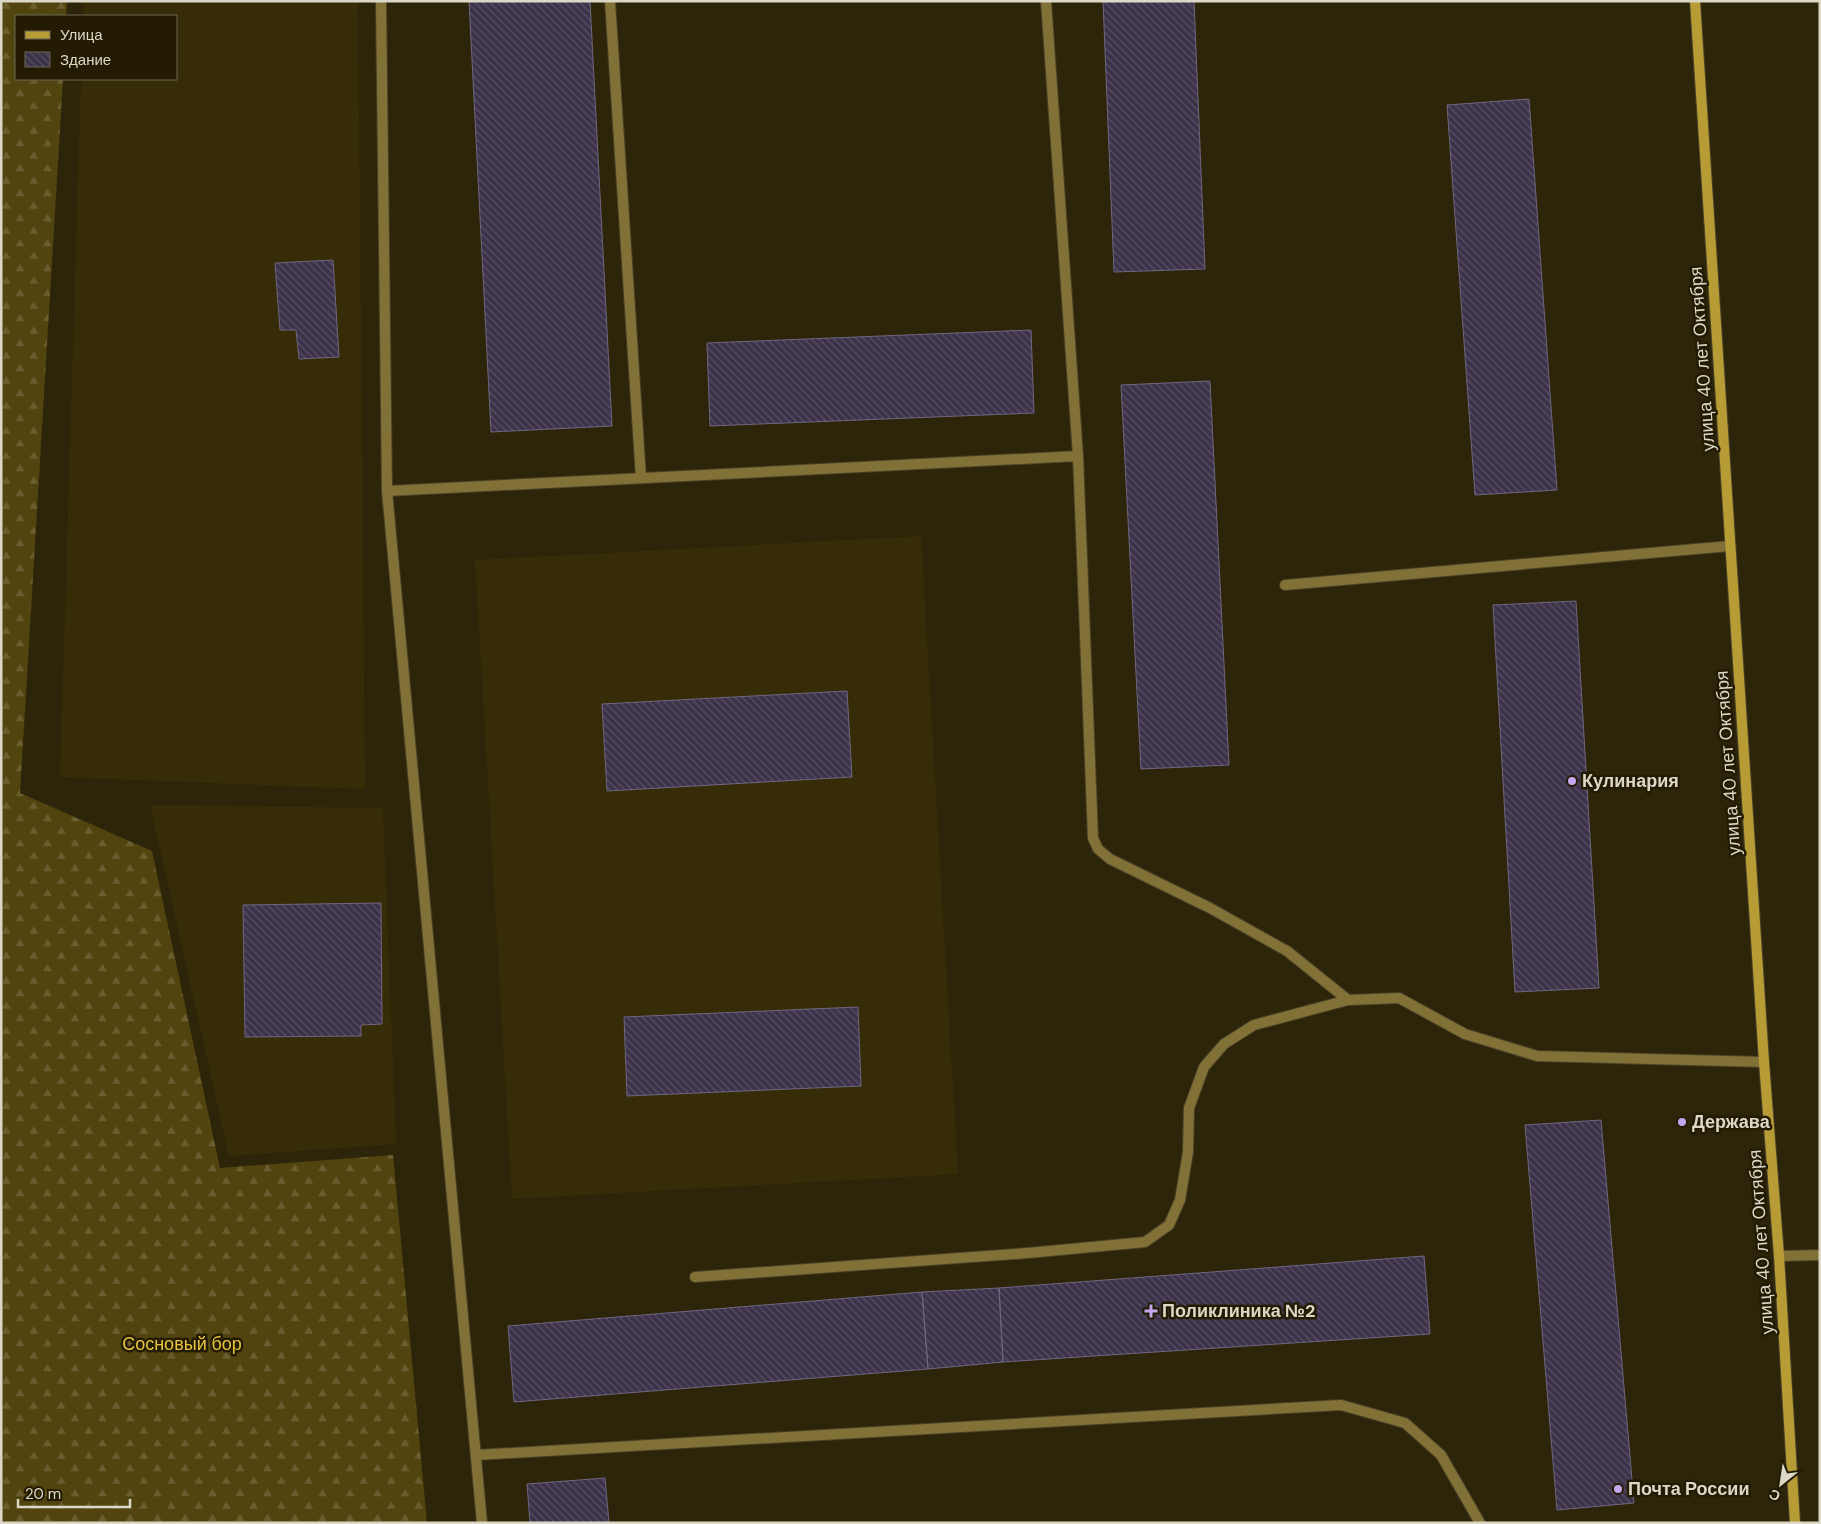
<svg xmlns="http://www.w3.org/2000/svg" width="1821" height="1524" font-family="'DM Sans',sans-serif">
	<defs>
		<pattern id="forest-firs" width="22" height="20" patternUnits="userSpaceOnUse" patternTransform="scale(1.25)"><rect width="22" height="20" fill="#52440f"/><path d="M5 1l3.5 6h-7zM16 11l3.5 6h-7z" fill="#6a5e30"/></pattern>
		<pattern id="building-back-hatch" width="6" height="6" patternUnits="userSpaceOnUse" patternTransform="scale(1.25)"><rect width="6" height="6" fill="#3c334b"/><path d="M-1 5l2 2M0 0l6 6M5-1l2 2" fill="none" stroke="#585063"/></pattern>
	</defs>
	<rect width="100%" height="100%" fill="#2d250a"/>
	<!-- built -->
	<path fill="#362c08" d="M84,1H358L365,789L60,777L81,79H176V16H83Z
		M921,536L958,1174L512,1199L475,560Z
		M150,805L383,808L396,1144L229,1156Z"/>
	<!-- forest -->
	<path fill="url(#forest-firs)" d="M1,1H67L66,16H16V79H63L20,793L152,851L220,1168L393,1155L427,1523H1Z"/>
	<!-- building -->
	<path fill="url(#building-back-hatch)" stroke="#706681" d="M469,1H590L612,426L491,432Z
		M1103,1H1194L1205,269L1114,272Z
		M1529,99L1557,490L1475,495L1447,105Z
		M333,260L339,357L299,359L296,330H280L275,263Z
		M1031,330L1034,413L710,426L707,343Z
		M1210,381L1229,765L1141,769L1121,385Z
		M1576,601L1599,988L1515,992L1493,605Z
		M847,691L852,777L607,791L602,704Z
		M381,903L382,1024L361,1025V1036L245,1037L243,905Z
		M858,1007L861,1086L627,1096L624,1017Z
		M1601,1120L1634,1503L1557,1510L1525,1125Z
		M1424,1256L1430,1334L1003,1362L999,1288Z
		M999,1288L1003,1362L928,1369L922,1292Z
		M922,1292L928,1369L514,1402L508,1326Z
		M605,1478L609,1523H530L527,1484Z"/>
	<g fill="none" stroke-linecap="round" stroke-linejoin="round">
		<!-- service casing -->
		<g stroke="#494228" stroke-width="12">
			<path id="service" d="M1285,585L1730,546"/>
		</g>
		<!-- minor casing -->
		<g stroke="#494228" stroke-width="12">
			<path id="minor" d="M381,1L387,491
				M610,1L641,478
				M1046,1L1078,456L1093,838L1098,849L1110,859L1210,908L1287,951L1348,1000L1399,998L1465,1034L1537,1056L1764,1062
				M1779,1256L1820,1255
				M695,1277L1028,1253L1145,1242L1169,1225L1180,1200L1188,1152L1189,1108L1204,1067L1224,1044L1254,1025L1348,1000
				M476,1455L1341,1405L1405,1423L1441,1455L1480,1523
				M482,1523L387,491L1078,456"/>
		</g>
		<!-- secondary casing -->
		<g stroke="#494228" stroke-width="12">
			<path id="secondary" d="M1695,1L1764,1062L1779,1256L1795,1523"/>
		</g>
		<!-- service -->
		<use href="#service" stroke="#827136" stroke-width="10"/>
		<!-- minor -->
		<use href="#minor" stroke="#827136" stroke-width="10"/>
		<!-- secondary -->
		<use href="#secondary" stroke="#b79b35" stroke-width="10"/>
	</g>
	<!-- markers -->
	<g fill="#c5a7f1" stroke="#231c02" stroke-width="2">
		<circle cx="1572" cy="781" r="5"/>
		<circle cx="1682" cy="1122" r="5"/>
		<path d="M1148.5 1303.5h5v5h5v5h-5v5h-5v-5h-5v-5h5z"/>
		<circle cx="1618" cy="1489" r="5"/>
	</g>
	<g text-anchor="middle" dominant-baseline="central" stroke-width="5" stroke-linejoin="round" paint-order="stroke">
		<!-- street labels -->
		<g font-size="18" fill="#dcd8c8" stroke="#231c02">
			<text transform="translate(1702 359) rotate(-94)">улица 40 лет Октября</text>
			<text transform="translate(1728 763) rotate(-94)">улица 40 лет Октября</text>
			<text transform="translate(1761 1242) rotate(-94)">улица 40 лет Октября</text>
		</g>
		<!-- poi labels -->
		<g font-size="18" font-weight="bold" fill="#dcd8c8" stroke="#231c02" text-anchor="start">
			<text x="1582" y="781">Кулинария</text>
			<text x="1692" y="1122">Держава</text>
			<text x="1162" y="1311">Поликлиника №2</text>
			<text x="1628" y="1489">Почта России</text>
		</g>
		<!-- park labels -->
		<g font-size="18" fill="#e8c43e" stroke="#231c02">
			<text x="182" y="1344">Сосновый бор</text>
		</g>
	</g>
	<!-- border -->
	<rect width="1821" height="1524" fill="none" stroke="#dcd8c8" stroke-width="5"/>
	<!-- legend -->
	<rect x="15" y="15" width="162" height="65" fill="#231c02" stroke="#6d6751"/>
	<rect x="25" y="31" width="25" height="8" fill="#b79b35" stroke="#6d6751"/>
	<text x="60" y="40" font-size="15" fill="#dcd8c8">Улица</text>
	<rect x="25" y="52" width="25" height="15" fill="url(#building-back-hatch)" stroke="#6d6751"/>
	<text x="60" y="65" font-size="15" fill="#dcd8c8">Здание</text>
	<!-- north arrow -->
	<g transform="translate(1781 1484) rotate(210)" stroke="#231c02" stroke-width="4" paint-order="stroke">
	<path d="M0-4L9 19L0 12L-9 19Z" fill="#dcd8c8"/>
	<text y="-8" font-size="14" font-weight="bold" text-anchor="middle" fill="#dcd8c8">С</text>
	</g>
	<!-- scale -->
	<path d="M18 1499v8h112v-8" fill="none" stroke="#dcd8c8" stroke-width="2.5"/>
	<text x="25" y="1499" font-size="15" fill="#dcd8c8" stroke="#231c02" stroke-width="4" paint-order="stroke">20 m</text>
</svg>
